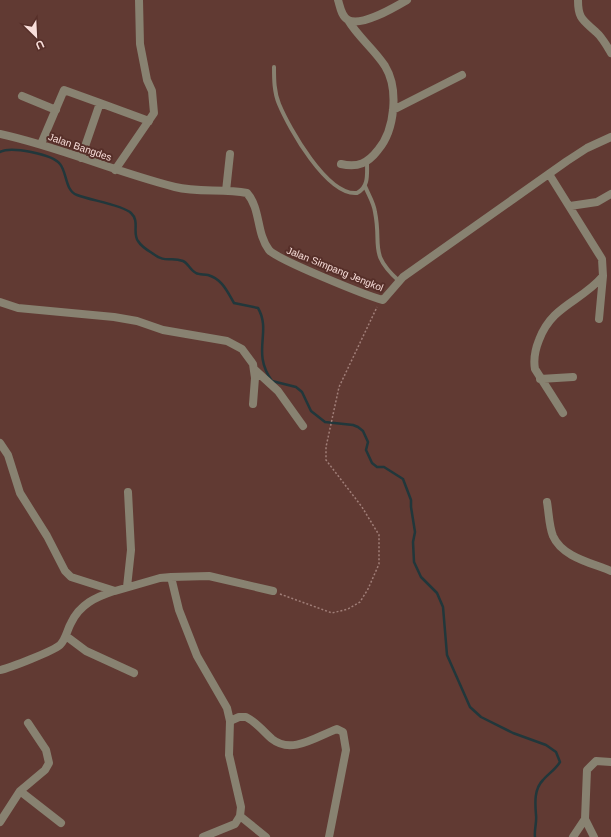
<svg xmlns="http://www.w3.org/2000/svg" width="611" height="837" font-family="Helvetica,sans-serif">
	<rect width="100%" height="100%" fill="#613a33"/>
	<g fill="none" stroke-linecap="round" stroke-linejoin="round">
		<!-- stream -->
		<path stroke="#21373b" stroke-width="2.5" d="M0,152C11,146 52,154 60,164C67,172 65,191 77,195C89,200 123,205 131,213C140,221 132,233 138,241C141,246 147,250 152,253C166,264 170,256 183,261C188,263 190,270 196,273C199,275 204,274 208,275C222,279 227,291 234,303L258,308C272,332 251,352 272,381L296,387L302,392L311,411L325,422L353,425L358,427L363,431L368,442L366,450L372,463L377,467H384L403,479L411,500V507L415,532L413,542L414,562L421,577L437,593L443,607L447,655L470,707L481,717L513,733L546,745L556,752L560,762C555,770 549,773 543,780C534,789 535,803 536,815C537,822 534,830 535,837"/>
		<!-- path -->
		<path stroke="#a07e78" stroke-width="1.5" stroke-dasharray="2 2" stroke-linecap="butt" d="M280,594L332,613L348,609L360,602L368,589L379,564V535L362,507L326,460V447L339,387L377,307"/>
		<!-- lane -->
		<path stroke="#888271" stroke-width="4" d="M274,67C274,79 274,92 279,104C289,128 327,196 357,193C369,187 367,174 367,162
			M365,186C368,194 374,203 375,212C382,246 368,253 399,281"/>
		<!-- street -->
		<path stroke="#888271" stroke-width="8" d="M338,0C340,6 341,16 348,20C362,27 395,7 407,0
			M578,0C578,19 583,20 596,32C602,37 607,46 611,53
			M22,96L56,110
			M393,110L462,75
			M0,134C60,147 115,172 175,187C198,193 224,188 247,193C261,209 256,233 269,250C276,259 367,296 383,300L403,277L567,161L587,148L611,137
			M41,144L64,90L100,103
			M81,158L100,103L149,121
			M341,164C358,168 368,163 378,150C395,130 399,89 385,66C374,49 358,37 348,20
			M115,170L154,113L152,91L147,80L140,44L139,0
			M549,174L602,259L603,276C581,302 552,305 539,340C535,350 533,358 535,369L563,413
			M226,191L230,154
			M570,206L597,202L611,194
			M0,302L18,308L114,317L137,321L163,330L227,341L242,349L253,364L255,378L253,404
			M599,319L603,276
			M255,370L278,391L303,426
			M540,379L573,377
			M0,443L8,455L20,493L47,536L65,571L71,577L115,591L160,578L171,577L179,610L197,656L227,708L230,721L229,755L241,807L240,816L235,824L203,837
			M547,502C549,514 549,526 553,536C562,557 592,563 611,571
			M171,577L209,576L273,591
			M127,587L131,550L128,492
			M66,636L86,651L134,673
			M0,670C10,668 53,651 60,645C66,639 67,630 71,623C80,604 96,597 114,591
			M230,721L239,717H246C256,722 264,732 272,739C292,755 317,736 337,729L343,732L346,750L329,837
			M20,791L61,823
			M240,816L266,837
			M585,819L594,837
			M0,822L20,791L45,770L49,763L46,750L28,723
			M573,837L585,819L587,770L596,761L611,762"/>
	</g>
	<g text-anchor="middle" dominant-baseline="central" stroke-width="4" stroke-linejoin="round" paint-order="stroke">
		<!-- street labels -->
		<g font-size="10" fill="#f9dfdb" stroke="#562f29">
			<text transform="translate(80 147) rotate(19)">Jalan Bangdes</text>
			<text transform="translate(335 269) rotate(22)">Jalan Simpang Jengkol</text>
		</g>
	</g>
	<!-- north arrow -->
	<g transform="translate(36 36) rotate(156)" stroke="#562f29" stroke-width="3" paint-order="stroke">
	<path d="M0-3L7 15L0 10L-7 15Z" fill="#f9dfdb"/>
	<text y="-6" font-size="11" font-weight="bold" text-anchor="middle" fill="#f9dfdb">U</text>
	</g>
</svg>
